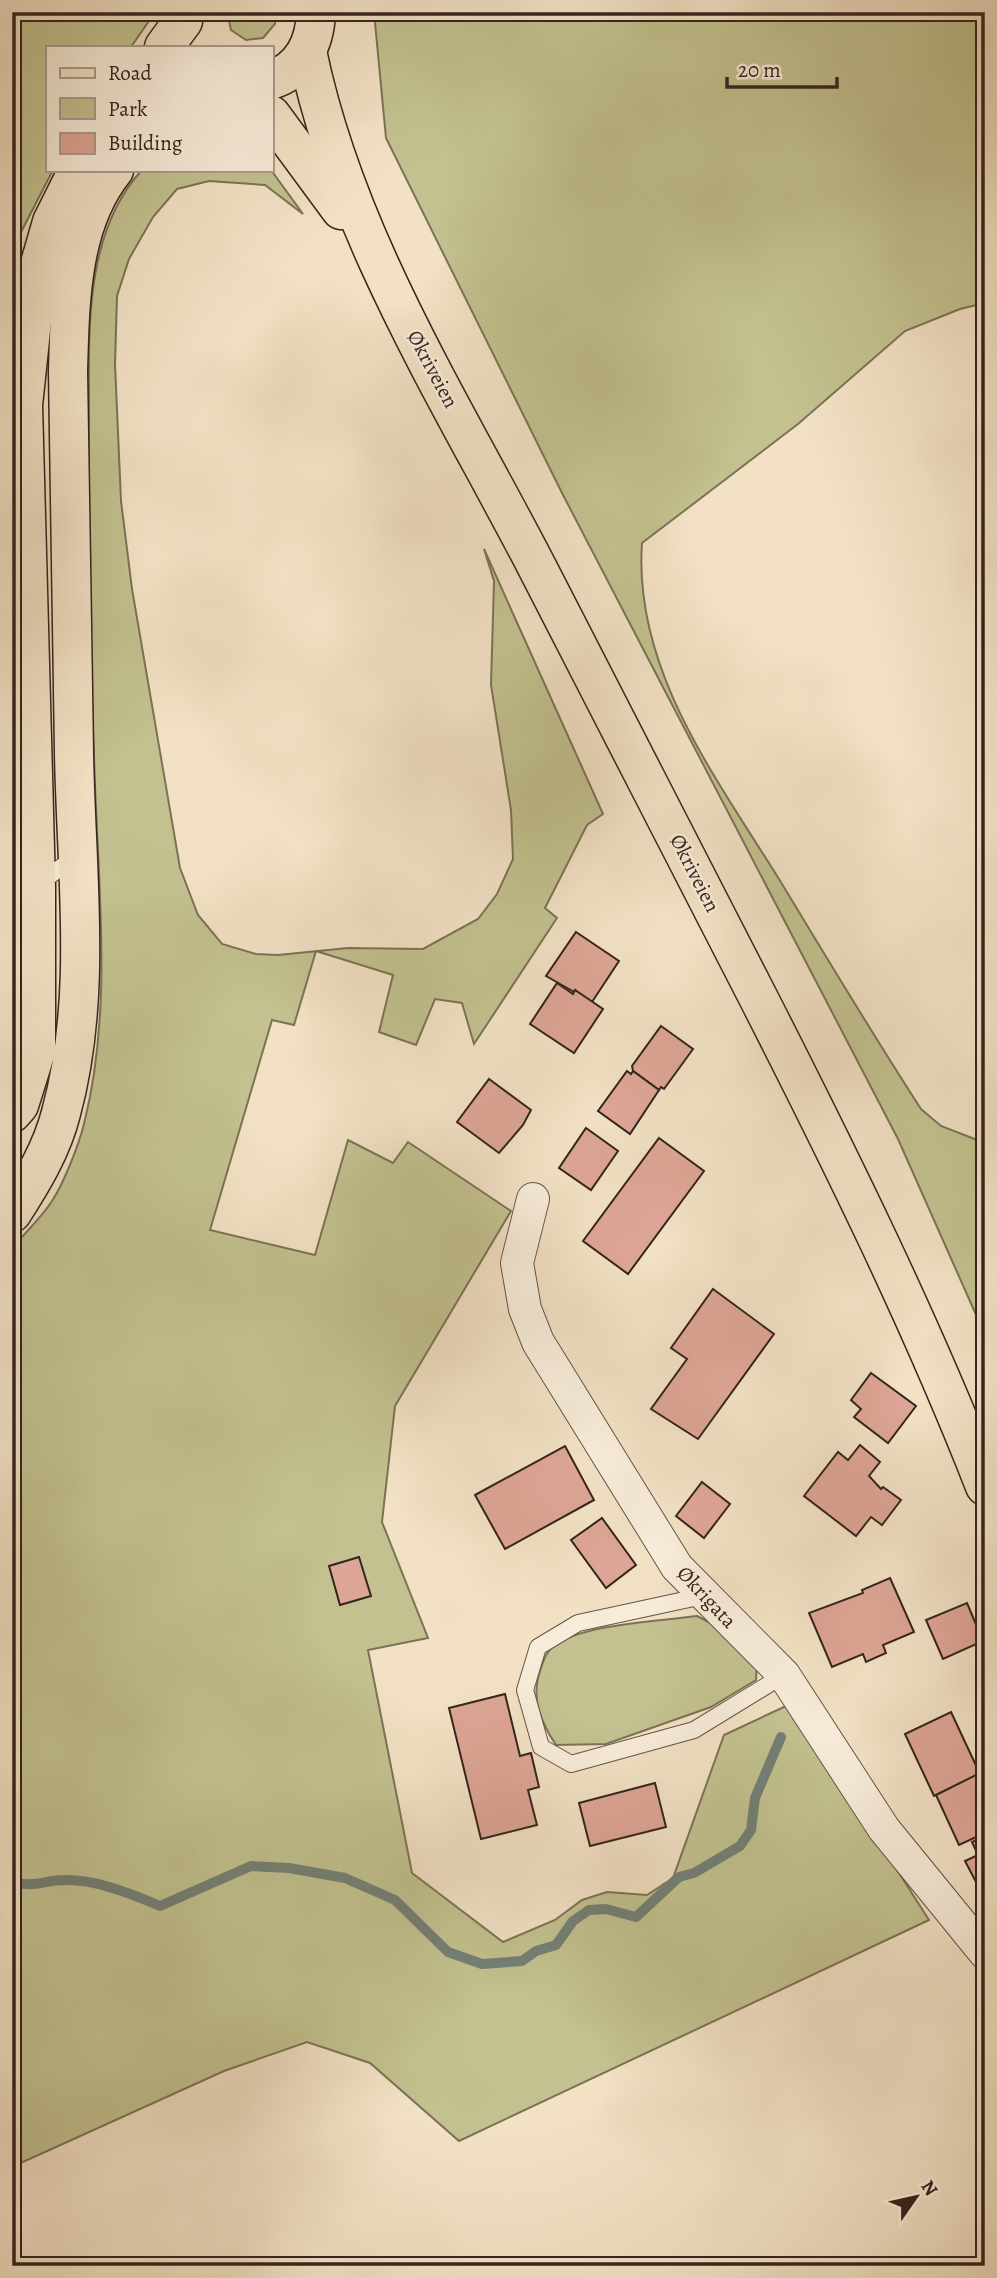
<svg xmlns="http://www.w3.org/2000/svg" width="997" height="2278" font-family="Alegreya,serif">
<style>
.green{fill:#c2c18f;stroke:#7c7256;stroke-width:2}
.lines{fill:none;stroke-linecap:round;stroke-linejoin:round}
.stream{stroke:#728076;stroke-width:10}
.building{fill:#dda596;stroke:#35241e;stroke-width:2}
.lane-casing{stroke:#645348;stroke-width:18}
.street-casing{stroke:#645348;stroke-width:34}
.primary-casing{stroke:#35241e;stroke-width:41}
.highway-casing{stroke:#35241e;stroke-width:41}
.lane{stroke:#f7ecd9;stroke-width:16}
.street{stroke:#f7ecd9;stroke-width:32}
.primary{stroke:#f2e1c5;stroke-width:38}
.highway{stroke:#f2e1c5;stroke-width:38}
.labels{text-anchor:middle;dominant-baseline:central;stroke-width:5;stroke-linejoin:round;paint-order:stroke}
.street-label{font-size:21px;fill:#35241e;stroke:#f7ecd9}
</style>
<rect width="100%" height="100%" fill="#f2e1c5"/>
<filter id="stains"><feTurbulence type="fractalNoise" baseFrequency=".00286" numOctaves="4"/><feColorMatrix values="0 0 0 0 .2 0 0 0 0 .09 0 0 0 0 .02 0 0 0 .5 -.17"/></filter>
<radialGradient id="worn" r=".72"><stop offset=".6" stop-color="#630" stop-opacity="0"/><stop offset="1" stop-color="#630" stop-opacity=".3"/></radialGradient>
<g class="green">
<path d="M12 12H155L131 47H47V170H53L20 234 12 241Z"/>
<path d="M227 12H275V24L263 38 246 40 231 30Z"/>
<path d="M374 12H985V303L960 309 905 331 798 424 642 543C633 671 718 780 782 884 828 960 873 1035 921 1109L941 1126 985 1143V1335L898 1139 562 493 386 138Z"/>
<path d="M142 170H271L303 214 265 185 209 181 177 189 153 217 129 259 117 296 115 364 121 501 132 589 180 868 198 915 222 944 256 954 278 955 348 948 423 949 478 919 497 894 513 859 511 810 491 685 494 581 484 549 603 814 587 825 545 908 557 918 474 1044 462 1003 435 999 416 1045 379 1032 393 975 316 951 294 1025 272 1020 210 1230 315 1255 348 1140 393 1163 408 1142 511 1211 395 1406 382 1522 428 1638 368 1650 412 1873 503 1942 555 1920 582 1900 607 1892 647 1895 673 1878 724 1735 786 1706 873 1832 929 1920 459 2141 370 2063 307 2042 224 2071 12 2167V1248C25 1233 41 1218 52 1201 64 1183 79 1144 84 1124 112 1013 99 896 95 784 90 661 88 538 89 415 89 336 83 233 142 170Z"/>
<path d="M697 1616 726 1631 757 1661 756 1680 711 1707 606 1744 556 1745C542 1724 531 1700 539 1674 543 1661 546 1650 558 1643 588 1624 660 1621 697 1616Z"/>
</g>
<g class="lines">
<path class="stream" d="M12 1882C37 1888 43 1880 66 1880 93 1879 135 1895 160 1906L251 1866 289 1868 345 1878 395 1900 448 1952 482 1964 522 1961 536 1951 556 1945 573 1921 589 1910 606 1909 636 1917 679 1877 694 1873 740 1846 751 1830 755 1798 781 1737"/>
</g>
<g class="building">
<path d="M576 932 619 961 592 1002 546 976Z"/>
<path d="M557 983 573 994 575 990 603 1009 574 1053 530 1024Z"/>
<path d="M661 1026 693 1049 664 1089 661 1087 659 1090 633 1071 632 1066Z"/>
<path d="M627 1071 631 1074 633 1071 659 1090 630 1134 598 1111Z"/>
<path d="M489 1079 531 1110 523 1125 499 1153 457 1122Z"/>
<path d="M586 1128 618 1151 591 1190 559 1168Z"/>
<path d="M659 1138 704 1171 628 1274 583 1241Z"/>
<path d="M713 1289 774 1334 698 1439 651 1409 687 1359 671 1348Z"/>
<path d="M871 1373 916 1406 888 1443 854 1417 861 1409 851 1400Z"/>
<path d="M860 1445 880 1462 869 1476 881 1489 883 1487 901 1500 882 1525 871 1517 856 1536 804 1496 838 1452 848 1460Z"/>
<path d="M565 1446 594 1500 505 1549 475 1495Z"/>
<path d="M702 1482 730 1504 704 1538 676 1516Z"/>
<path d="M602 1518 636 1565 606 1588 571 1540Z"/>
<path d="M359 1557 371 1596 340 1605 329 1566Z"/>
<path d="M890 1578 914 1632 883 1645 886 1653 866 1662 863 1654 832 1667 809 1613 863 1593 862 1590Z"/>
<path d="M967 1603 983 1641 943 1659 926 1620Z"/>
<path d="M505 1694 520 1756 531 1753 539 1787 528 1790 537 1825 481 1839 449 1708Z"/>
<path d="M951 1712 980 1774 934 1796 905 1734Z"/>
<path d="M978 1774 985 1787V1833L959 1845 936 1795Z"/>
<path d="M655 1783 666 1827 590 1846 579 1803Z"/>
<path d="M985 1836V1878L976 1882 965 1861 978 1855 972 1842Z"/>
</g>
<g class="lines">
<defs>
<g id="lane">
<path d="M12 887 36 886 76 856"/>
<path d="M12 993 25 1023"/>
<path d="M703 1596 578 1623 538 1647 525 1690 541 1747 571 1764 694 1730 784 1675"/>
</g>
<path id="street" d="M533 1199 517 1263 525 1309 538 1342 677 1567 784 1675 884 1829 985 1953"/>
<g id="primary">
<path d="M307 51C345 236 451 401 537 567 611 712 686 856 760 1001 841 1160 920 1320 985 1486"/>
<path d="M271 80C302 70 315 43 316 12"/>
<path d="M271 115 341 210"/>
</g>
<g id="highway">
<path d="M164 47 183 21"/>
<path d="M12 1113 19 1105 36 1051V886L23 405 37 274 52 222 78 170"/>
<path d="M12 1213C32 1182 52 1149 61 1113 93 996 76 873 74 753 72 626 70 498 68 371 70 304 70 225 114 170"/>
</g>
</defs>
<use href="#lane" class="lane-casing"/>
<use href="#street" class="street-casing"/>
<use href="#primary" class="primary-casing"/>
<use href="#highway" class="highway-casing"/>
<use href="#lane" class="lane"/>
<use href="#street" class="street"/>
<use href="#primary" class="primary"/>
<use href="#highway" class="highway"/>
</g>
<g class="labels">
<g class="street-label">
<text transform="translate(433 369) rotate(62)">Økriveien</text>
<text transform="translate(695 873) rotate(63)">Økriveien</text>
<text transform="translate(707 1597) rotate(47)">Økrigata</text>
</g>
</g>
<rect width="997" height="2278" fill="none" stroke="#f2e1c5" stroke-width="42"/>
<rect x="14" y="14" width="969" height="2250" fill="none" stroke="#35241e" stroke-width="3.5"/>
<rect x="21" y="21" width="955" height="2236" fill="none" stroke="#35241e" stroke-width="2"/>
<rect x="46" y="46" width="228" height="126" fill="#f7ecd9" stroke="#a99c8e" stroke-width="2"/>
<rect x="60" y="68" width="35" height="10" fill="#f2e1c5" stroke="#a99c8e" stroke-width="2"/>
<text x="108" y="80" font-size="21" fill="#35241e">Road</text>
<rect x="60" y="98" width="35" height="21" fill="#c2c18f" stroke="#a99c8e" stroke-width="2"/>
<text x="108" y="116" font-size="21" fill="#35241e">Park</text>
<rect x="60" y="133" width="35" height="21" fill="#dda596" stroke="#a99c8e" stroke-width="2"/>
<text x="108" y="150" font-size="21" fill="#35241e">Building</text>
<g transform="translate(916 2197) rotate(56)" stroke="#f7ecd9" stroke-width="5" paint-order="stroke">
<path d="M0-5L12 26L0 18L-12 26Z" fill="#35241e"/>
<text y="-10" font-size="19" font-weight="bold" text-anchor="middle" fill="#35241e">N</text>
</g>
<path d="M727 77v10h110v-10" fill="none" stroke="#35241e" stroke-width="3.5"/>
<text x="738" y="77" font-size="21" fill="#35241e" stroke="#f7ecd9" stroke-width="5" paint-order="stroke">20 m</text>
<rect width="100%" height="100%" filter="url(#stains)"/>
<rect width="100%" height="100%" fill="url(#worn)"/>
</svg>
